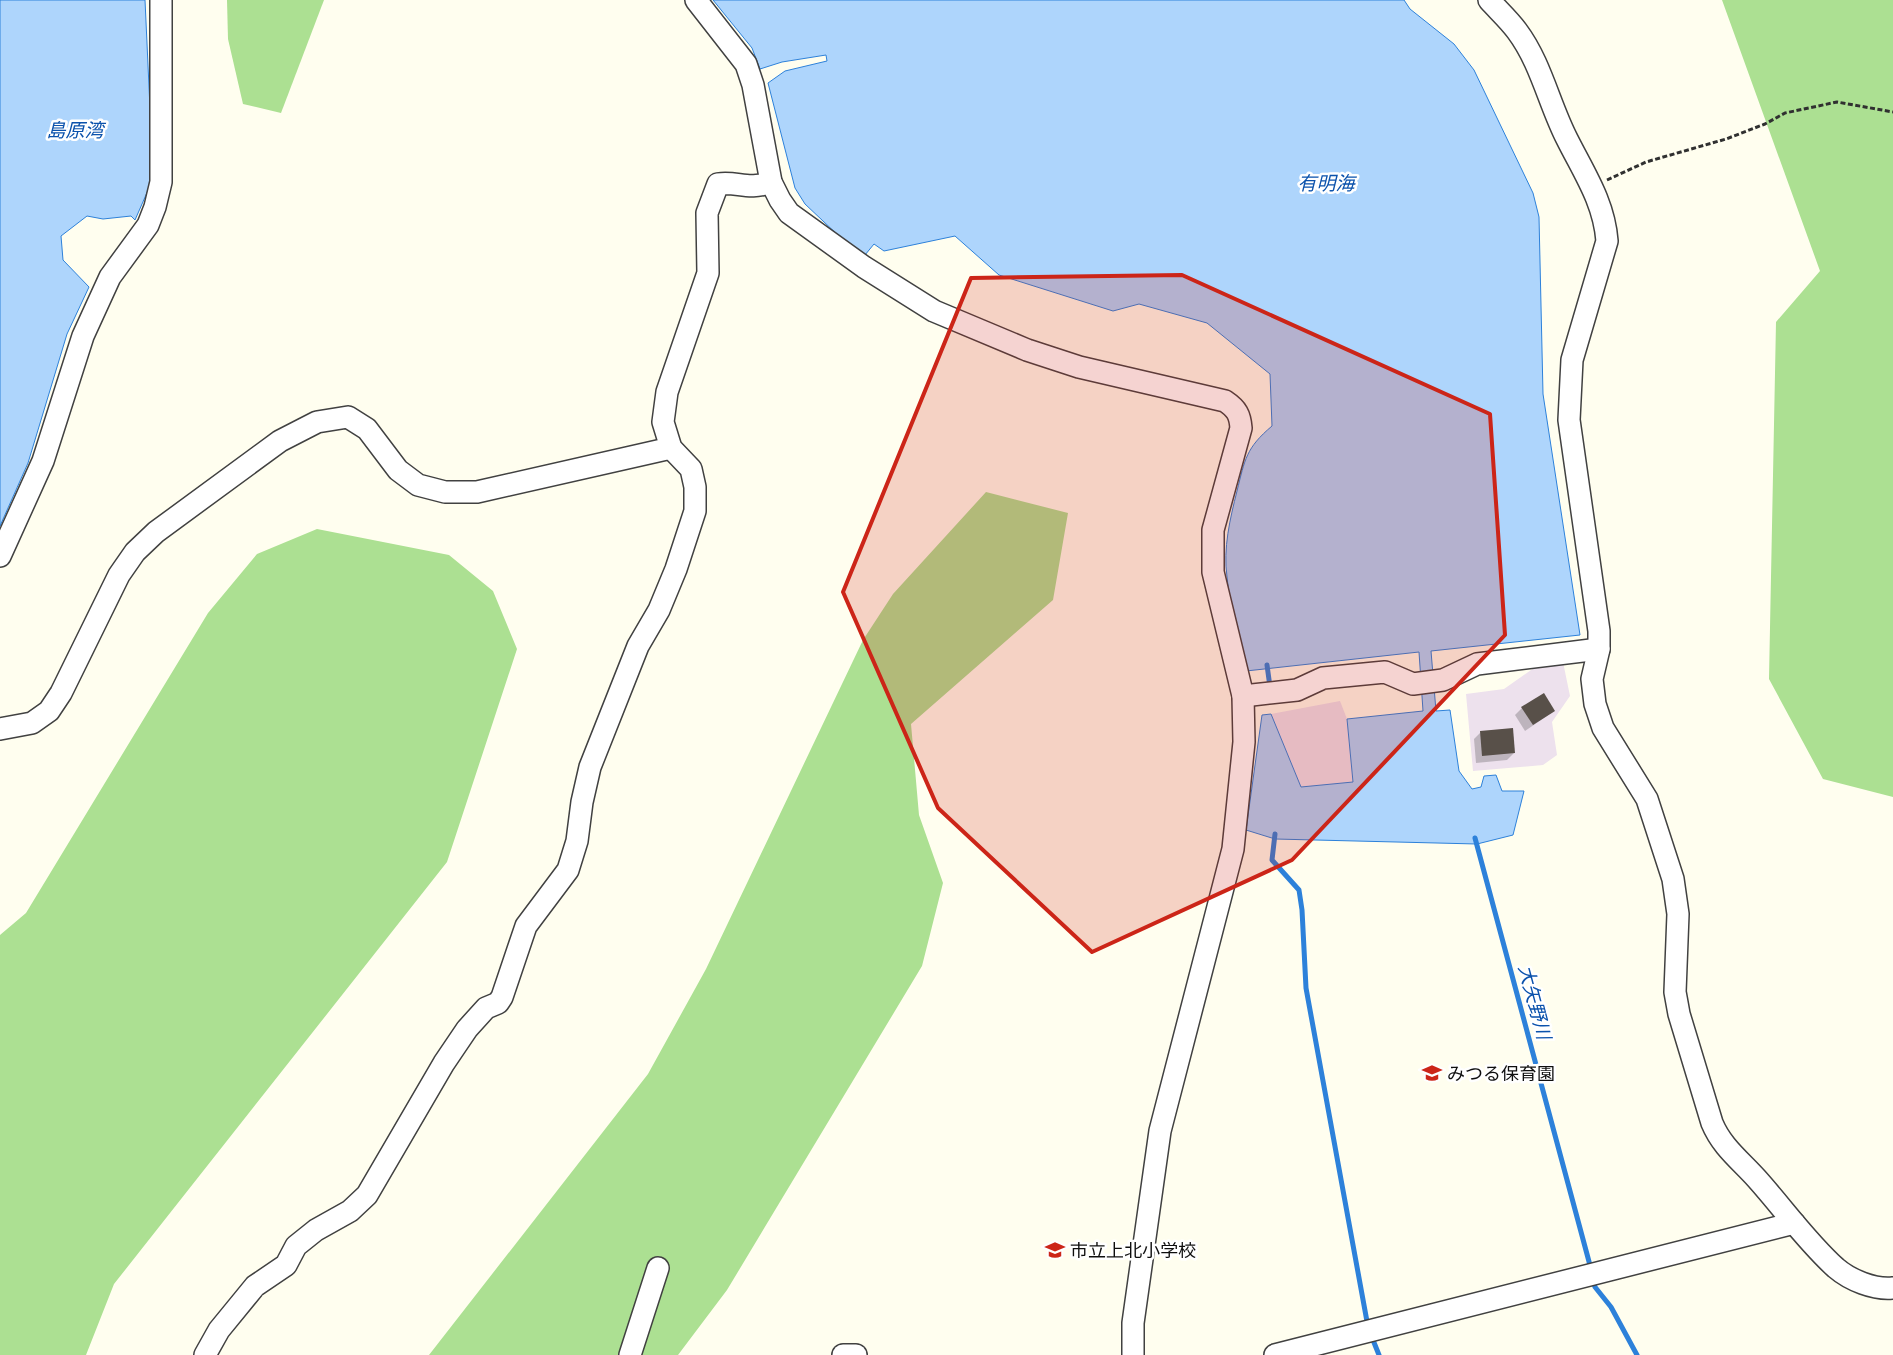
<svg xmlns="http://www.w3.org/2000/svg" width="1893" height="1355" font-family="'Source Serif 4','Noto Sans JP',serif">
<style>
.industrial{fill:#ede1ed}
.forest{fill:#ace092}
.water{fill:#aed5fc;stroke:#2d81da}
.shadow{fill:#0003}
.lines{fill:none;stroke-linecap:round;stroke-linejoin:round}
.stream{stroke:#2d81da;stroke-width:5}
.building{fill:#585049}
.minor-casing{stroke:#414141;stroke-width:24}
.path{stroke:#303030;stroke-width:3;stroke-dasharray:5 2.5;stroke-linecap:butt}
.minor{stroke:#fff;stroke-width:21}
.marked{fill:#cc2518;fill-opacity:0.2;stroke:#cc2518;stroke-width:4;stroke-linejoin:round}
.labels{text-anchor:middle;dominant-baseline:central;stroke-width:5;stroke-linejoin:round;paint-order:stroke}
.poi-label{font-size:18px;fill:#0e0e0e;stroke:#fff;text-anchor:start}
.water-label{font-size:19px;font-style:italic;fill:#0b52ac;stroke:#fff}
</style>
<rect width="100%" height="100%" fill="#fffeef"/>
<g class="industrial">
<path d="M1563 662 1570 696 1552 722 1557 755 1543 765 1473 771 1466 694 1504 689 1541 663Z"/>
<path d="M1340 701 1347 719 1353 782 1301 787 1271 714Z"/>
</g>
<g class="forest">
<path d="M227 0H324L281 113 243 104 228 39Z"/>
<path d="M1722 0H1893V797L1823 779 1769 679 1776 322 1820 271Z"/>
<path d="M986 492 1068 513 1053 600 911 724 919 815 943 883 922 966 727 1290 678 1355H429L648 1074 706 969 863 640 893 594Z"/>
<path d="M317 529 449 555 493 591 517 649 447 862 114 1284 86 1355H0V935L26 913 208 613 257 554Z"/>
</g>
<g class="water">
<path d="M0 0H145L152 152 149 188 135 220 131 216 103 219 87 216 61 236 63 260 89 287 67 334 28 463 0 526Z"/>
<path d="M713 0H1404L1410 9 1454 44 1474 70 1533 193 1539 217 1543 394 1580 635 1431 651 1436 711 1450 710 1459 771 1472 789 1481 787 1484 776 1496 775 1502 791H1524L1513 835 1477 844 1275 839 1246 830 1262 715 1271 714 1301 787 1353 782 1347 719 1423 711 1419 652 1246 671C1239 640 1230 609 1227 577 1223 548 1230 519 1237 491 1245 459 1246 448 1272 426L1270 374 1207 323 1139 304 1113 311 999 275 955 236 884 251 874 244 865 255 841 238 805 204 795 188 768 83 785 71 827 61 826 55 782 62 760 69 752 48Z"/>
</g>
<g class="shadow">
<path d="M1522 708 1554 711 1525 731 1515 715Z"/>
<path d="M1481 732 1514 753 1507 760 1476 763 1474 739Z"/>
</g>
<g class="lines">
<g class="stream">
<path d="M1267 665 1270 687"/>
<path d="M1275 834 1272 860 1299 890 1302 910 1306 988 1368 1327"/>
<path d="M1475 838 1591 1269"/>
<path d="M1593 1280 1595 1287 1611 1307 1637 1355"/>
<path d="M1371 1335 1379 1355"/>
</g>
</g>
<g class="building">
<path d="M1544 693 1555 711 1533 725 1521 707Z"/>
<path d="M1513 728 1515 753 1482 756 1480 731Z"/>
</g>
<g class="lines">
<defs>
<g id="minor">
<path d="M696 0 746 64 753 85 771 182 780 200 789 213 864 267 934 311 1027 350 1079 367 1225 401C1237 409 1240 415 1241 428L1213 530V572L1243 696 1244 742 1233 849 1160 1131 1133 1323V1355"/>
<path d="M1489 0C1498 10 1509 20 1517 31 1541 63 1549 104 1567 139 1584 173 1604 202 1607 241L1572 360 1569 420 1599 631V649L1592 679 1595 704 1603 728 1647 799 1673 879 1678 914 1675 992 1679 1014 1712 1123C1722 1147 1740 1160 1757 1179 1783 1208 1807 1242 1836 1268 1850 1280 1874 1290 1893 1288"/>
<path d="M0 556 43 461 83 336 110 277 148 225 155 207 161 182V0"/>
<path d="M1243 696 1297 690 1323 678 1385 672 1413 684 1443 680 1477 664 1599 649"/>
<path d="M0 729 32 723 49 711 61 693 119 575 135 552 156 532 280 441 317 422 348 417 367 429 398 470 418 485 445 492H477L671 448"/>
<path d="M205 1355 219 1330 255 1286 286 1265 296 1246 316 1230 350 1211 367 1195 444 1063 467 1029 486 1008 498 1003 502 997 526 926 568 870 577 841 582 802 590 767 638 646 659 610 676 569 695 511V487L691 469 671 448 663 422 667 392 708 273 707 213 718 184C738 181 748 191 771 182"/>
<path d="M630 1355 658 1268"/>
<path d="M843 1355H856"/>
<path d="M1275 1355 1794 1223"/>
</g>
</defs>
<use href="#minor" class="minor-casing"/>
<path class="path" d="M1607 180 1646 162 1726 139 1765 124 1785 113 1837 102 1893 112"/>
<use href="#minor" class="minor"/>
</g>
<path class="marked" d="M1182 275 1490 414 1505 635 1292 860 1092 952 938 808 843 592 971 278Z"/>
<defs>
<symbol id="school-bare" viewBox="-9 -9 18 18"><path d="M0-5L7-2L0 1L-7-2ZM-4 1L0 2.5L4 1V4Q0 6-4 4Z" fill="#cc2518" stroke="#fff" stroke-width="2.5" paint-order="stroke"/></symbol>
</defs>
<g fill-rule="evenodd">
<use href="#school-bare" x="1418" y="1059" width="28" height="28"/>
<use href="#school-bare" x="1041" y="1236" width="28" height="28"/>
</g>
<g class="labels">
<g class="poi-label">
<text x="1447" y="1073">みつる保育園</text>
<text x="1070" y="1250">市立上北小学校</text>
</g>
<g class="water-label">
<text x="75" y="130">島原湾</text>
<text x="1326" y="183">有明海</text>
<text transform="translate(1535 1002) rotate(75)">大矢野川</text>
</g>
</g>
</svg>
